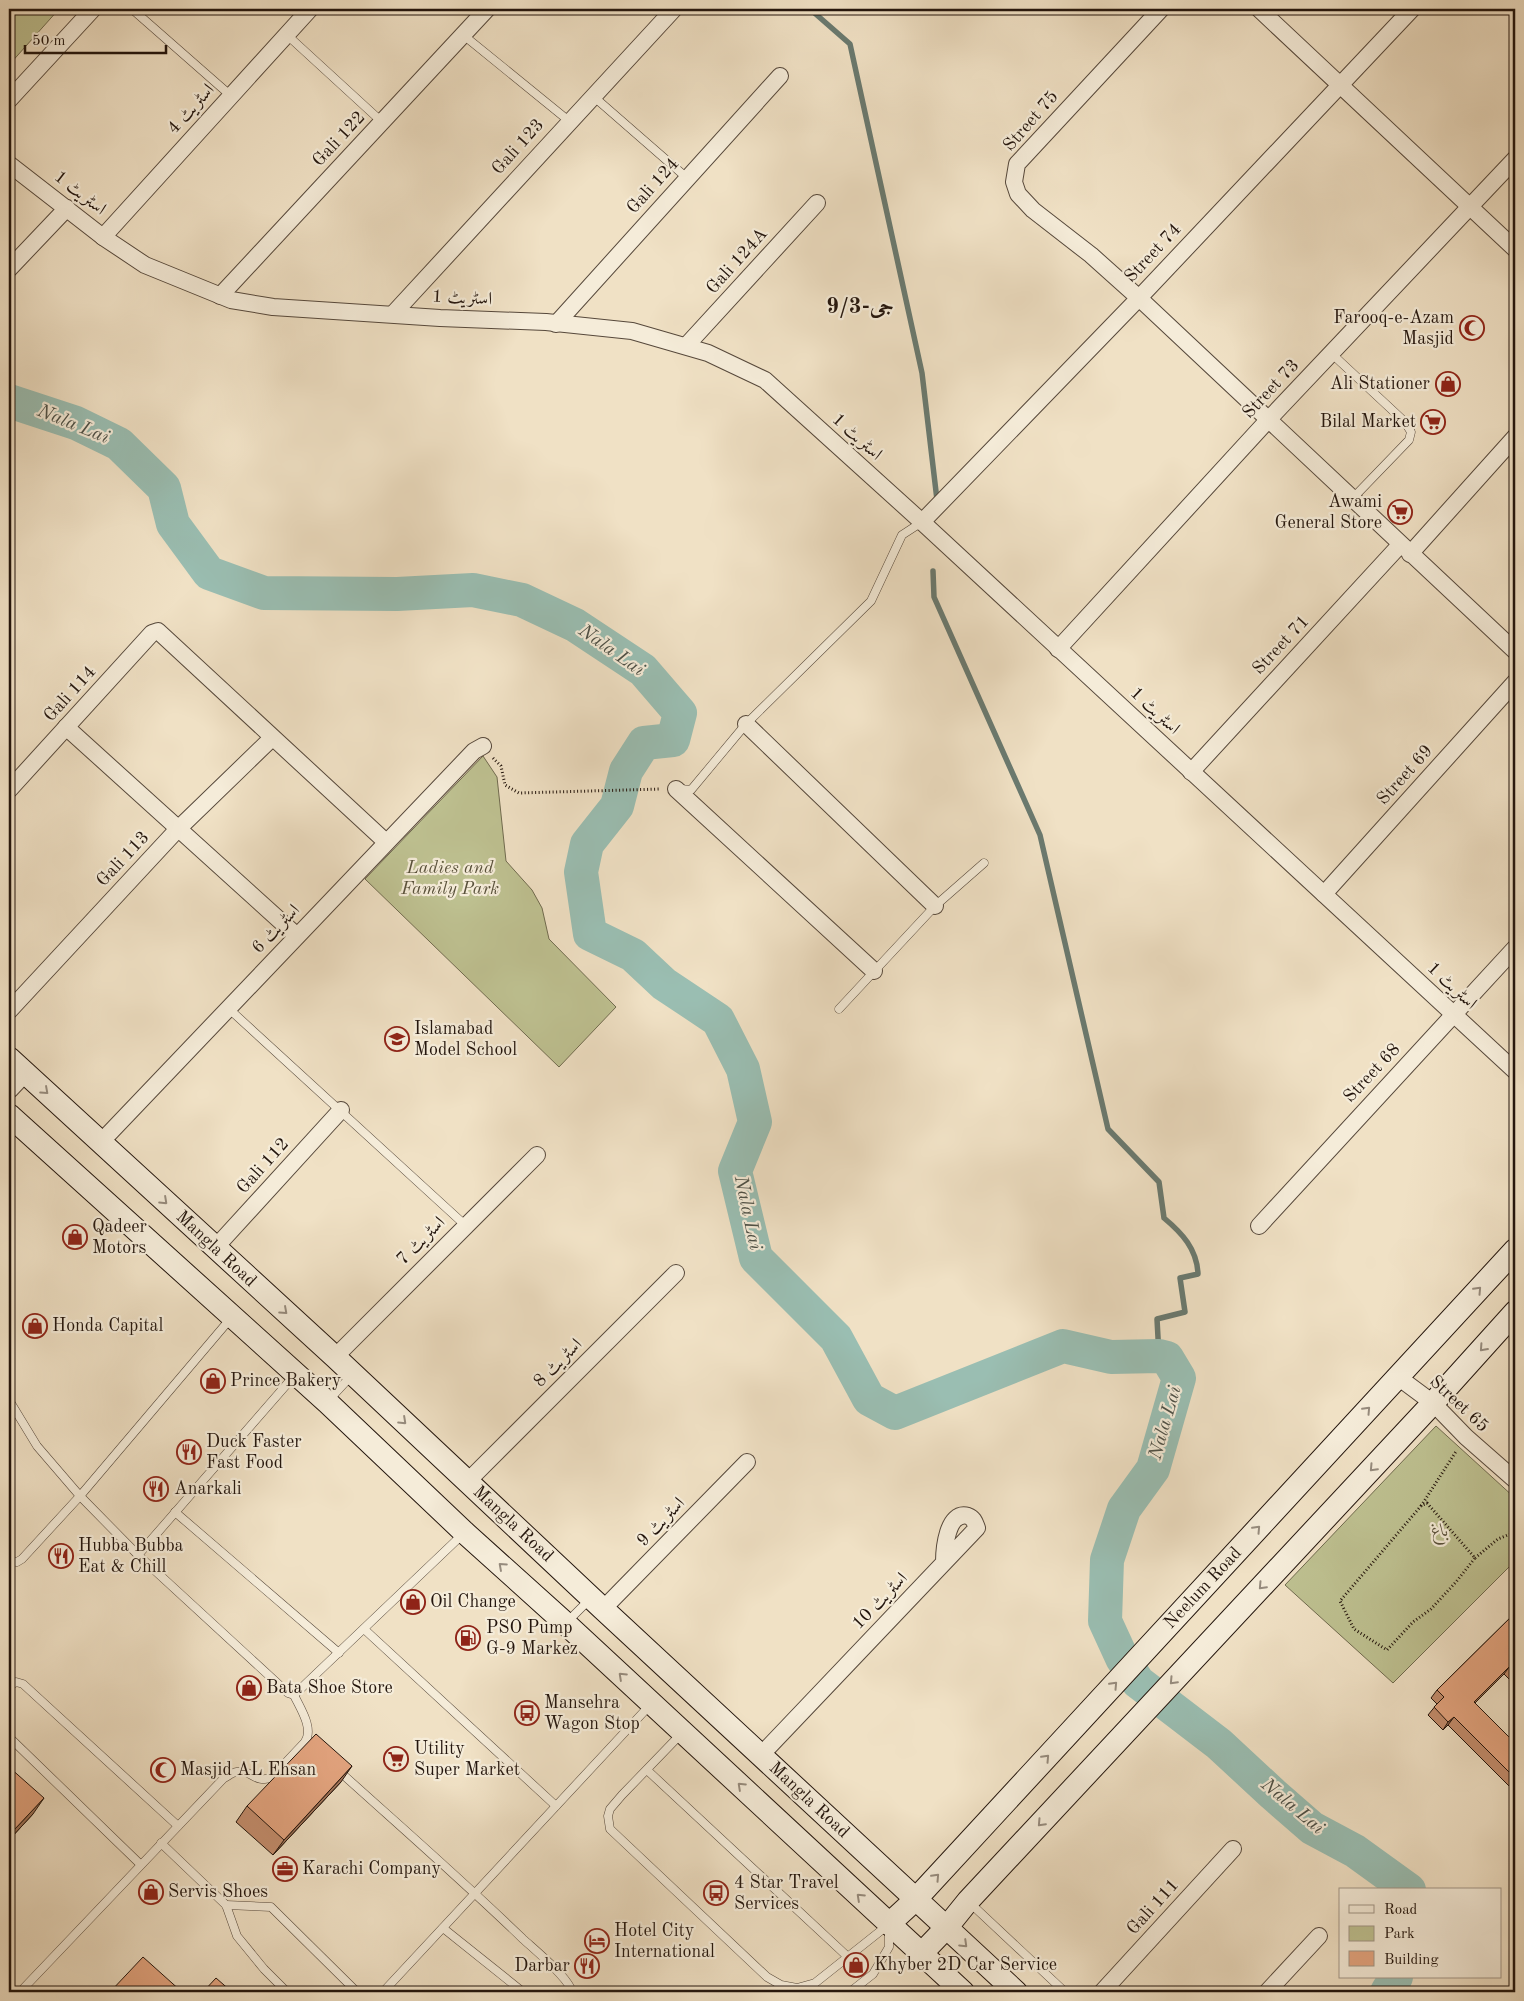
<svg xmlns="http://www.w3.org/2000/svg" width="1524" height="2001" font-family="'Old Standard TT',Amiri,serif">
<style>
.green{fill:#bec191;stroke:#706b4f}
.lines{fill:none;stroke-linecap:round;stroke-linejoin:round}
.stream{stroke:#6a7a70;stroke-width:5.5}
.river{stroke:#9abeb2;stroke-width:34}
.service-casing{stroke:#56483b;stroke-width:9}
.minor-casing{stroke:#56483b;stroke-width:18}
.tertiary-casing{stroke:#56483b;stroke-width:22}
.secondary-casing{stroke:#23150d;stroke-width:24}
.path{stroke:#23150d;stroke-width:3;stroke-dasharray:1 2.5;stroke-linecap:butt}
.service{stroke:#f5ecd9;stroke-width:8}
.minor{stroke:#f5ecd9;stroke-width:16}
.tertiary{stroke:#f5ecd9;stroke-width:20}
.secondary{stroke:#f5ecd9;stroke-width:22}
.wall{fill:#c48e6e;stroke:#23150d}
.shaded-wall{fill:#a0745a;stroke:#23150d}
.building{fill:#e4a580;stroke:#23150d}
.oneway{stroke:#968b7d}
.labels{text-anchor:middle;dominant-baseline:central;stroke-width:4.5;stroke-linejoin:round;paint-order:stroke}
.street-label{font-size:18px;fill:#23150d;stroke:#f5ecd9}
.poi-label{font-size:18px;fill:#23150d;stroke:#f5ecd9;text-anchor:start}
.park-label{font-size:18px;font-style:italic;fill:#59513b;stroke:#f5ecd9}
.water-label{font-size:19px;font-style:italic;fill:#4d5047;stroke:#f5ecd9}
.district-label{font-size:22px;font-weight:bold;fill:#23150d;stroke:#f5ecd9}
</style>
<rect width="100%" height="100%" fill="#f0e1c5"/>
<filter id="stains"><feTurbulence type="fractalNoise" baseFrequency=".004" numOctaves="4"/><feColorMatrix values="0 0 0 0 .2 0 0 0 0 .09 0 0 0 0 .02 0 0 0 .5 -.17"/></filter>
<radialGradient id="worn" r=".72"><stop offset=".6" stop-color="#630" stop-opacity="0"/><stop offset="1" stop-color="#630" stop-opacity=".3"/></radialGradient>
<g class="green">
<path d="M9 9H59L9 65Z"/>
<path d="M483 756 497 777 506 861 532 890 542 908 549 939 616 1007 559 1067 365 879Z"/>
<path d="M1436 1426 1515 1498V1561L1393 1683 1285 1585Z"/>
</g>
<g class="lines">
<g class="stream">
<path d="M810 9 850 44 922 373 937 500"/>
<path d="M933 571 934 597 1040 835 1108 1129 1159 1182 1164 1218C1182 1233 1197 1249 1198 1274L1180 1278 1185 1312 1157 1319 1159 1356"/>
</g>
<g class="river">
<path d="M9 401 76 423 119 444 164 488 173 524 209 573 264 593 397 594 473 590 522 600 575 625 643 670 680 713 673 740 644 743 626 771 617 806 587 844 581 872 590 934 633 955 664 984 718 1020 743 1069 755 1122 735 1171 756 1258 836 1338 869 1399 895 1413 1063 1346 1111 1357 1159 1356 1167 1358 1179 1378 1153 1469 1124 1509 1107 1560 1105 1621 1122 1658 1138 1682 1219 1744 1273 1794 1312 1828 1355 1851 1409 1890"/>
<path d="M1387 1992 1396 1977"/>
</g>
<defs>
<g id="service">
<path d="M132 9 230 95"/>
<path d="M286 34 382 122"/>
<path d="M462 34 569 121"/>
<path d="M593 96 687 178"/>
<path d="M1332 354 1405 422 1411 432 1409 440 1352 499"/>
<path d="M680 789 691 790 746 724 871 601 902 535 922 522"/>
<path d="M228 1008 465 1225"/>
<path d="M839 1009 935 906 984 863"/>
<path d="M9 1400 37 1446 80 1496 138 1555 288 1693 294 1695C300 1708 314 1728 305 1742L272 1777C255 1785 251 1768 236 1772 232 1773 228 1776 224 1778L20 1992"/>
<path d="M328 1401 351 1376"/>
<path d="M175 1512 339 1653"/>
<path d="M138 1555 294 1376"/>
<path d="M9 1561 17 1562 22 1559 80 1496 231 1318"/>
<path d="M567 1622 589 1600"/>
<path d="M364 1629 556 1806"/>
<path d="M9 1686 16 1682 23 1684 178 1826"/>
<path d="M294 1695 463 1534"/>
<path d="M681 1734 622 1795 610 1809 608 1816 610 1829 767 1977 781 1985 797 1988 815 1983 888 1925"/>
<path d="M9 1737 140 1864"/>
<path d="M647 1770 848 1957"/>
<path d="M339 1771C401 1827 463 1881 523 1939 535 1950 569 1978 572 1992"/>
<path d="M161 1843 226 1905 237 1936 264 1969 287 1992"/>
<path d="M970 1903 1065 1992"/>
<path d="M226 1905 271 1907 357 1992"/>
<path d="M443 1928 523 1992"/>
<path d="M383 1992 651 1704"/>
<path d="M850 1992 873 1974 889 1947V1930"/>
</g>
<g id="minor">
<path d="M1161 9 1017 164 1014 182 1018 194 1033 210 1091 255 1139 298 1515 651"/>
<path d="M1259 9 1515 249"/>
<path d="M9 100 93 9"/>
<path d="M9 164 103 237 145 265 231 300 273 307 440 318 546 322 632 331 708 353 765 380 922 522 1515 1071"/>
<path d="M103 237 310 9"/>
<path d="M9 269 67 208"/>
<path d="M220 296 487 9"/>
<path d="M393 314 674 9"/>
<path d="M556 324 780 76"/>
<path d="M686 346 817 203"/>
<path d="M922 522 1139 298 1412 9"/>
<path d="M1410 554 1515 437"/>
<path d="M1058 649 1269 419 1515 159"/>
<path d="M746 724 935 906"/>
<path d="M66 727 297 936"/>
<path d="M1191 772 1400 545"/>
<path d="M676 789 874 971"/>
<path d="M9 790 152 633 158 631 386 842"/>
<path d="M1324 894 1515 682"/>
<path d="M9 1011 177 830 272 738"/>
<path d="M101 1142 474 751 483 746"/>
<path d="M1259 1226 1515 948"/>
<path d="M215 1248 341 1110"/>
<path d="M335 1357 537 1155"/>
<path d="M1398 1377 1433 1403 1466 1437 1515 1480"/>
<path d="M468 1481 676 1273"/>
<path d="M603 1609 747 1462"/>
<path d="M761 1755 977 1528C975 1523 974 1518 968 1516 947 1510 944 1550 944 1562"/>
<path d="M1102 1992 1233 1849"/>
<path d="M1267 1992 1319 1936"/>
</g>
<path id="tertiary" d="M9 1088 24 1072"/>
<g id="secondary">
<path d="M9 1058 335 1357 603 1609 1016 1992"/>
<path d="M9 1115 327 1402 464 1532 565 1623 963 1992"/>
<path d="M889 1924 915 1900 1515 1250"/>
<path d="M922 1953 947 1927 968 1901 1433 1403 1515 1312"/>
</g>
</defs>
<use href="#service" class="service-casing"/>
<use href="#minor" class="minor-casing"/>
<use href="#tertiary" class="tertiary-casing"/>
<use href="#secondary" class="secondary-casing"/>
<g class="path">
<path d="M493 758 501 766 505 785 519 793 661 789"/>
<path d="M1427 1503 1475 1558 1456 1582 1431 1609 1413 1622 1387 1650 1354 1629 1340 1601 1421 1506Z"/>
<path d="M1421 1506 1457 1450"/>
<path d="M1475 1558 1498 1539 1515 1532"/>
</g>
<use href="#service" class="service"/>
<use href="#minor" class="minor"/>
<use href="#tertiary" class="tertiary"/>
<use href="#secondary" class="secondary"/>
</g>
<g class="wall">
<path d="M1515 1613V1685L1504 1674 1475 1703 1515 1743V1792L1448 1725 1443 1730 1428 1715 1437 1704 1431 1698 1437 1690Z"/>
<path d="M9 1767 33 1814 9 1840Z"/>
<path d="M341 1782 273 1855 236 1822 247 1806Z"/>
</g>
<g class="shaded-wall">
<path d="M1510 1666 1504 1674 1468 1710 1474 1702Z"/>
<path d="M1454 1717 1448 1725 1443 1730 1448 1722Z"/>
<path d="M352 1766 341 1782 273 1855 284 1840Z"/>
<path d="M44 1798 33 1814 9 1840V1838L14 1830Z"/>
</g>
<g class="building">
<path d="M1515 1613V1671L1510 1666 1474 1702 1515 1743V1778L1454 1717 1448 1722 1434 1707 1444 1697 1437 1690Z"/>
<path d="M316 1734 352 1766 284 1840 247 1806Z"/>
<path d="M9 1767 44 1798 14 1830 9 1826Z"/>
<path d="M143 1957 182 1992H110Z"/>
<path d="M216 1978 232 1992H203Z"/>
</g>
<defs><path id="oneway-chevron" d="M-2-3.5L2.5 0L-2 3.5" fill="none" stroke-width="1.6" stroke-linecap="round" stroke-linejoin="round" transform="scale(1.25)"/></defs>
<g class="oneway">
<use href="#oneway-chevron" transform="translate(45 1091) rotate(42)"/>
<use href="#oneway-chevron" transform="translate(164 1201) rotate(43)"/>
<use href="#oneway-chevron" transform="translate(1478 1290) rotate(-47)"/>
<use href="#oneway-chevron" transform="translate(284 1311) rotate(42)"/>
<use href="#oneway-chevron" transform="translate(1483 1348) rotate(132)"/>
<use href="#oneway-chevron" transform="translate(1367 1410) rotate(-47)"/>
<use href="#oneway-chevron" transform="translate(403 1421) rotate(43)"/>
<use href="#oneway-chevron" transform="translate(1373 1468) rotate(133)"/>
<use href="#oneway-chevron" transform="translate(1257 1529) rotate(-47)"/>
<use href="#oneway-chevron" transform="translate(502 1566) rotate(-138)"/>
<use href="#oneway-chevron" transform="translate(1262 1586) rotate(133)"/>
<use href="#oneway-chevron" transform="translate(622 1676) rotate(-137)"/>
<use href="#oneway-chevron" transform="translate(1173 1681) rotate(133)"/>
<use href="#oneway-chevron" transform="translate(1114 1685) rotate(-47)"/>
<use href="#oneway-chevron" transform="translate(1046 1758) rotate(-47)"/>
<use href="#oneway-chevron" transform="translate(741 1786) rotate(-137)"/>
<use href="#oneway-chevron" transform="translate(1041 1823) rotate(133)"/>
<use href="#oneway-chevron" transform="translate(936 1877) rotate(-47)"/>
<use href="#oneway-chevron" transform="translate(860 1897) rotate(-137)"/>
<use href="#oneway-chevron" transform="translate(964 1944) rotate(44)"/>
</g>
<defs>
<symbol id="mosque-ring" viewBox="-11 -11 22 22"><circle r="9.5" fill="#f5ecd9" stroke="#8f2418" stroke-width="1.5"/><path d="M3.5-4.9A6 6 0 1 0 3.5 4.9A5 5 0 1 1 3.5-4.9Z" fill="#8f2418"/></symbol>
<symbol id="shop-ring" viewBox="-11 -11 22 22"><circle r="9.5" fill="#f5ecd9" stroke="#8f2418" stroke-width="1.5"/><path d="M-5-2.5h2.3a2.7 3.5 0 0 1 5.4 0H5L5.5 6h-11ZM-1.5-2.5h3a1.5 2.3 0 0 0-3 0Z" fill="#8f2418"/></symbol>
<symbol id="supermarket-ring" viewBox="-11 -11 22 22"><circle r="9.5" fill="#f5ecd9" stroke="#8f2418" stroke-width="1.5"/><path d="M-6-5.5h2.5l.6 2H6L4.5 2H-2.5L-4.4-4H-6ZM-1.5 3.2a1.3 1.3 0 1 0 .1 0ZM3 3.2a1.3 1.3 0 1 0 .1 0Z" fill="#8f2418"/></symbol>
<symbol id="school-ring" viewBox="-11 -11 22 22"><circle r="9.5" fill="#f5ecd9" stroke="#8f2418" stroke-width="1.5"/><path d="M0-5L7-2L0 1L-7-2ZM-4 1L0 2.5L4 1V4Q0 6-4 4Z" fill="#8f2418"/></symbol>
<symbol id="restaurant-ring" viewBox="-11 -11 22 22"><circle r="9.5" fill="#f5ecd9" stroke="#8f2418" stroke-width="1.5"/><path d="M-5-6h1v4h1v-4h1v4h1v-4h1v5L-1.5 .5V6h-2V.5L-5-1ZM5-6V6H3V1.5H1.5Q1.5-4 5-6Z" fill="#8f2418"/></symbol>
<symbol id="fuel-ring" viewBox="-11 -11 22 22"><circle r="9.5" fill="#f5ecd9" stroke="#8f2418" stroke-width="1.5"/><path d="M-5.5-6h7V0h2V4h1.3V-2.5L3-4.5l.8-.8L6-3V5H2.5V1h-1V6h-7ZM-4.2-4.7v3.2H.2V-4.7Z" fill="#8f2418"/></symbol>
<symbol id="bus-ring" viewBox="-11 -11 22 22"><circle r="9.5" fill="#f5ecd9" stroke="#8f2418" stroke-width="1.5"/><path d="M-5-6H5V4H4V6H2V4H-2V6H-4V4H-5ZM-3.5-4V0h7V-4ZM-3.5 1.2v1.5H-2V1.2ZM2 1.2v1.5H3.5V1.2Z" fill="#8f2418"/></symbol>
<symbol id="office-ring" viewBox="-11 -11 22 22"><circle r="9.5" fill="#f5ecd9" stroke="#8f2418" stroke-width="1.5"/><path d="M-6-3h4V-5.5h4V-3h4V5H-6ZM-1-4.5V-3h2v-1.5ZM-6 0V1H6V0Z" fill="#8f2418"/></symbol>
<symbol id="hotel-ring" viewBox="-11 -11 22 22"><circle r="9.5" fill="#f5ecd9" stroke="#8f2418" stroke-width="1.5"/><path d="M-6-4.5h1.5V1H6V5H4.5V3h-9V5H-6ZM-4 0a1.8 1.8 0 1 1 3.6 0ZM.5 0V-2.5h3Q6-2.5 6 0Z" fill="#8f2418"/></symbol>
</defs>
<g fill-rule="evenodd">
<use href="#mosque-ring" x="1458" y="314" width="28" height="28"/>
<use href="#shop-ring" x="1434" y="370" width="28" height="28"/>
<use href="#supermarket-ring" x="1419" y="408" width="28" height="28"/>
<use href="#supermarket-ring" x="1386" y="498" width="28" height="28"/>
<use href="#school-ring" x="383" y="1025" width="28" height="28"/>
<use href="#shop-ring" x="61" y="1223" width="28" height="28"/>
<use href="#shop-ring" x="21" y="1312" width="28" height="28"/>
<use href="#shop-ring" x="199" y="1367" width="28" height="28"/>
<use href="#restaurant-ring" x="175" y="1438" width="28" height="28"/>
<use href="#restaurant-ring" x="142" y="1475" width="28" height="28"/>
<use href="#restaurant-ring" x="47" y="1542" width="28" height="28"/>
<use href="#shop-ring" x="399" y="1588" width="28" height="28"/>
<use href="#fuel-ring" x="454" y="1624" width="28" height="28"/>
<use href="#shop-ring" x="235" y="1674" width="28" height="28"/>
<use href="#bus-ring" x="513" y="1699" width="28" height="28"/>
<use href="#supermarket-ring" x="382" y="1745" width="28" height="28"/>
<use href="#mosque-ring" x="149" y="1756" width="28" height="28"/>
<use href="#office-ring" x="271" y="1855" width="28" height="28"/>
<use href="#shop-ring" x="137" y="1878" width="28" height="28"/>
<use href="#bus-ring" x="702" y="1879" width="28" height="28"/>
<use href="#hotel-ring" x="583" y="1927" width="28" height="28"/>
<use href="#shop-ring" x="842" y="1951" width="28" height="28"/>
<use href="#restaurant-ring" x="573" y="1952" width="28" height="28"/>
</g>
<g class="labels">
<g class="street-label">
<text transform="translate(191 109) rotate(-48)">اسٹریٹ 4</text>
<text transform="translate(1031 121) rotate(-49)">Street 75</text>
<text transform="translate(339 139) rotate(-47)">Gali 122</text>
<text transform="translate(518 147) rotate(-48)">Gali 123</text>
<text transform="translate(653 186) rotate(-48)">Gali 124</text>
<text transform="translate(80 193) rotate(38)">اسٹریٹ 1</text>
<text transform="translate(1153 253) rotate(-47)">Street 74</text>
<text transform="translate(737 261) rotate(-48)">Gali 124A</text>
<text transform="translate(462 298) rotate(3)">اسٹریٹ 1</text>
<text transform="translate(1271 389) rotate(-47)">Street 73</text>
<text transform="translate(857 437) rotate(42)">اسٹریٹ 1</text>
<text transform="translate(1281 645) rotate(-47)">Street 71</text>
<text transform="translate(70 694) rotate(-48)">Gali 114</text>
<text transform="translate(1155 711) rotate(43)">اسٹریٹ 1</text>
<text transform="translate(1405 775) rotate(-48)">Street 69</text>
<text transform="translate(123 859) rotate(-47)">Gali 113</text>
<text transform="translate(276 929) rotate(-46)">اسٹریٹ 6</text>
<text transform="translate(1452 986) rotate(43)">اسٹریٹ 1</text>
<text transform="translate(1372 1073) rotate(-47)">Street 68</text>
<text transform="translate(263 1166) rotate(-48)">Gali 112</text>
<text transform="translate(421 1241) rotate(-45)">اسٹریٹ 7</text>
<text transform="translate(216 1249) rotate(43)">Mangla Road</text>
<text transform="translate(558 1363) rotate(-45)">اسٹریٹ 8</text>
<text transform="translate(1459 1404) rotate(43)">Street 65</text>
<text transform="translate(661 1522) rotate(-46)">اسٹریٹ 9</text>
<text transform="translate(513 1524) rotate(43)">Mangla Road</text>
<text transform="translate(1203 1588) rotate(-47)">Neelum Road</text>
<text transform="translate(880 1601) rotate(-46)">اسٹریٹ 10</text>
<text transform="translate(809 1800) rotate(43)">Mangla Road</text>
<text transform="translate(1153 1907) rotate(-48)">Gali 111</text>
</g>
<g class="poi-label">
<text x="1454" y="318" text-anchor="end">Farooq-e-Azam<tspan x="1454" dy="21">Masjid</tspan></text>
<text x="1430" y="384" text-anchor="end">Ali Stationer</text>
<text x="1416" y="422" text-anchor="end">Bilal Market</text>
<text x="1382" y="502" text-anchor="end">Awami<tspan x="1382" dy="21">General Store</tspan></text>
<text x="414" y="1029">Islamabad<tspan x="414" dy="21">Model School</tspan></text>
<text x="92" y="1227">Qadeer<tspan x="92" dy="21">Motors</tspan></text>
<text x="52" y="1326">Honda Capital</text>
<text x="230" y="1381">Prince Bakery</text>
<text x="206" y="1442">Duck Faster<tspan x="206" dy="21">Fast Food</tspan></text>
<text x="174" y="1489">Anarkali</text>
<text x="78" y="1546">Hubba Bubba<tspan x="78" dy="21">Eat &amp; Chill</tspan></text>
<text x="430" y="1602">Oil Change</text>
<text x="486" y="1628">PSO Pump<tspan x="486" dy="21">G-9 Markez</tspan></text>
<text x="266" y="1688">Bata Shoe Store</text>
<text x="544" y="1703">Mansehra<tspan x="544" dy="21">Wagon Stop</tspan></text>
<text x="414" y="1749">Utility<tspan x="414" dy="21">Super Market</tspan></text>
<text x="180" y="1770">Masjid AL Ehsan</text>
<text x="302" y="1869">Karachi Company</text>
<text x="734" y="1883">4 Star Travel<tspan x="734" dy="21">Services</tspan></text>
<text x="168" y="1892">Servis Shoes</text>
<text x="614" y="1931">Hotel City<tspan x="614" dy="21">International</tspan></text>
<text x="874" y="1965">Khyber 2D Car Service</text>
<text x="570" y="1966" text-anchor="end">Darbar</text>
</g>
<g class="park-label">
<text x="450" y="868">Ladies and<tspan x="450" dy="21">Family Park</tspan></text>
<text x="1440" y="1531">باغ</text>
</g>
<g class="water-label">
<text transform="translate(73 425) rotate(22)">Nala Lai</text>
<text transform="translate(611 651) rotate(35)">Nala Lai</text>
<text transform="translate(747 1213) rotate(78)">Nala Lai</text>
<text transform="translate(1166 1423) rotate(-74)">Nala Lai</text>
<text transform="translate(1292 1807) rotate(40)">Nala Lai</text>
</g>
<g class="district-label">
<text x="860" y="307">جی-9/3</text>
</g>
</g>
<rect width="1524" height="2001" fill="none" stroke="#f0e1c5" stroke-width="30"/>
<rect x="10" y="10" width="1504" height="1981" fill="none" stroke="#23150d" stroke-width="2.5"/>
<rect x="15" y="15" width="1494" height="1971" fill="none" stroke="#23150d"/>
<rect x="1339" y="1888" width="162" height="90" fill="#f5ecd9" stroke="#a19687"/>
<rect x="1349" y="1905" width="25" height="8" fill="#f5ecd9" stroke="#a19687"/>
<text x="1384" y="1914" font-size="15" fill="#23150d">Road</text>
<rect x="1349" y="1926" width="25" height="15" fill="#bec191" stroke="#a19687"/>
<text x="1384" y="1938" font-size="15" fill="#23150d">Park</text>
<rect x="1349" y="1951" width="25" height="15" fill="#e4a580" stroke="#a19687"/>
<text x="1384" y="1964" font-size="15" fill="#23150d">Building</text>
<path d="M25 45v8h141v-8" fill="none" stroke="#23150d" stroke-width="2.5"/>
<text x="32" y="45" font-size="15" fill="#23150d" stroke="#f5ecd9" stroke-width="4" paint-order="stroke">50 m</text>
<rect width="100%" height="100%" filter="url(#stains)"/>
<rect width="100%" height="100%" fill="url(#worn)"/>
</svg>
